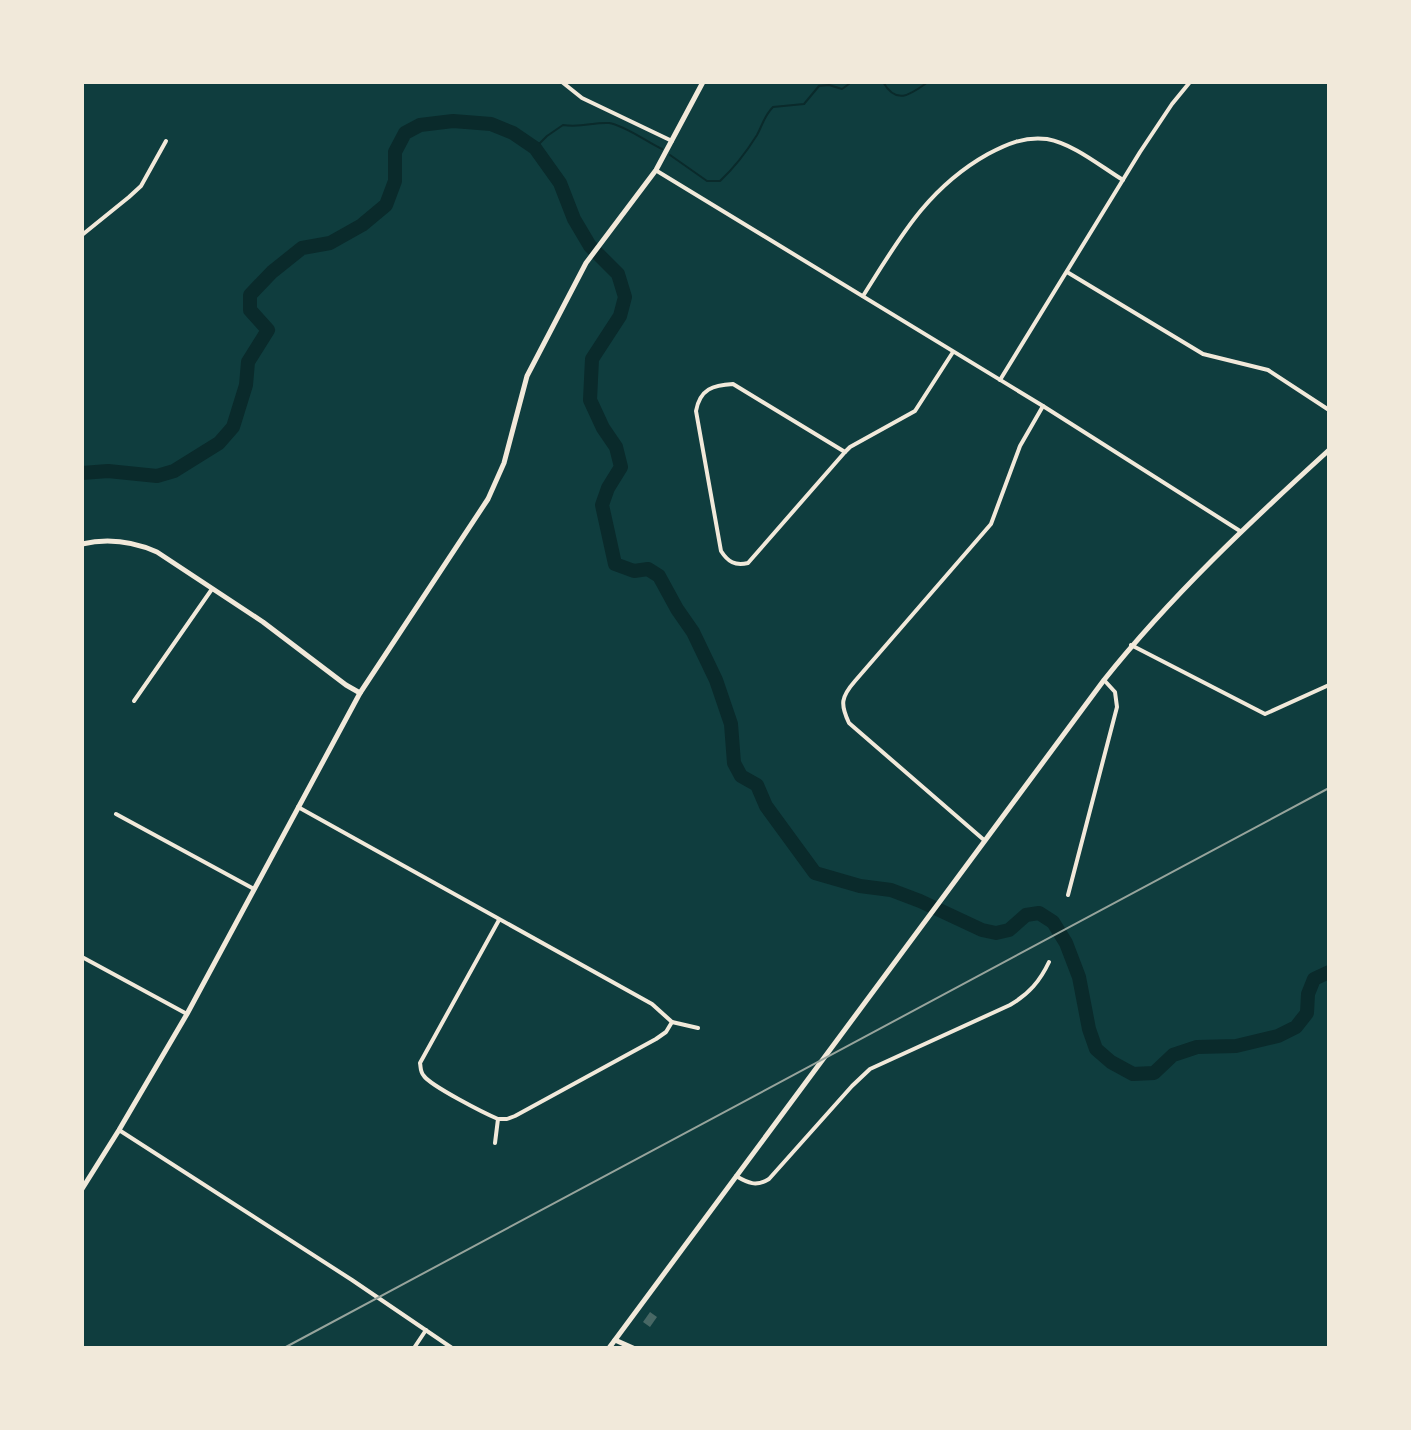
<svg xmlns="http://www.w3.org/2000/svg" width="1411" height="1430" font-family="'Alegreya Sans',sans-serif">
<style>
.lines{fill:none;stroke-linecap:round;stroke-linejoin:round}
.stream{stroke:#0a2a2b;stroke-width:2}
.river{stroke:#0a2a2b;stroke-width:14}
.building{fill:#486865}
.minor{stroke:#f1e9da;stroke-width:4}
.tertiary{stroke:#f1e9da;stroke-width:5}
.secondary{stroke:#f1e9da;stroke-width:5}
.rail{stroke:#97a49c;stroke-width:2}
</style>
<rect width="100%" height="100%" fill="#0f3d3e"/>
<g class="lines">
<g class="stream">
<path d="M883 82C897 106 911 94 928 82"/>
<path d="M535 148 547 136 563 125C582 128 593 122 609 123 624 125 647 142 662 149"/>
<path d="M670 155 707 181H720C734 168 747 151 757 135 763 124 764 116 773 107L804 104 819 86 829 85 842 89 849 84 848 82"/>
</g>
<path class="river" d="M82 473 108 471 157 476 174 471 219 443 233 427 246 385 248 362 268 330 250 310V295L272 272 302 248 330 243 362 225 386 205 395 181V152L405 133 420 125 453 121 491 124 513 133 535 148 560 183 574 219 590 246 618 274 625 297 620 316 592 359 590 400 603 428 616 447 621 467 608 488 602 505 615 564 634 571 648 569 659 576 677 609 693 632 716 680 731 724 734 763 741 776 757 785 766 806 815 873 860 886 891 890 920 901 982 930 996 933 1009 930 1026 915 1039 913 1053 922 1066 943 1079 977 1089 1029 1096 1049 1111 1062 1133 1074 1154 1073 1173 1055 1197 1047 1236 1046 1278 1036 1296 1027 1307 1013 1308 994 1314 979 1329 972"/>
</g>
<path class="building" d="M650 1312 657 1317 650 1327 643 1322Z"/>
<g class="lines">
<g class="minor">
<path d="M562 82 582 98 672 141"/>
<path d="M657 171 1043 406 1240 531"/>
<path d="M82 235 129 197 141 186 166 141"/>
<path d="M1067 272 1203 354 1268 370 1329 410"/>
<path d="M863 296C899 239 927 188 988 154 1007 144 1025 136 1047 139 1074 144 1100 166 1123 180"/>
<path d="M1000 380 1140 152 1172 104 1190 82"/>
<path d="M733 384 845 452 748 563C735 566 728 562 721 551L696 411C700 389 713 385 733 384Z"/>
<path d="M845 452 850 447 915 411 953 352"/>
<path d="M1131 645 1265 714 1329 685"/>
<path d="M134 701 212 589"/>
<path d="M298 807 652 1004 672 1022 698 1028"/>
<path d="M116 814 254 889"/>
<path d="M984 840 849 723C840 704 841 697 855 681L991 524 1020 446 1043 406"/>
<path d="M1068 895 1117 707 1115 692 1104 680"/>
<path d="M82 957 187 1014"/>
<path d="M498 1119C484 1113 431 1086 424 1076 420 1072 421 1068 420 1063L499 920"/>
<path d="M119 1130 352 1280 452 1348"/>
<path d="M495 1143 498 1119H507L515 1116 656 1039 666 1032 672 1022"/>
<path d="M736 1176C748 1183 756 1187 769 1179L852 1086 870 1069 1010 1005C1029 994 1040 981 1049 962"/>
<path d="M414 1348 426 1330"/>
</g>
<g class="tertiary">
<path d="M82 544C108 538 132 541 157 552L263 622 346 685 360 693"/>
<path d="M82 1189 119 1130 187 1014 360 693 488 499 504 463 527 376 586 263 656 170 703 82"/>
<path d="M615 1340 633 1348"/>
</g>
<path class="secondary" d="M609 1348 1104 680C1171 596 1250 522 1329 450"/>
<path class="rail" d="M284 1348 1329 788"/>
</g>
<rect width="1411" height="1430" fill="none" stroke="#f1e9da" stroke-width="168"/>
</svg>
